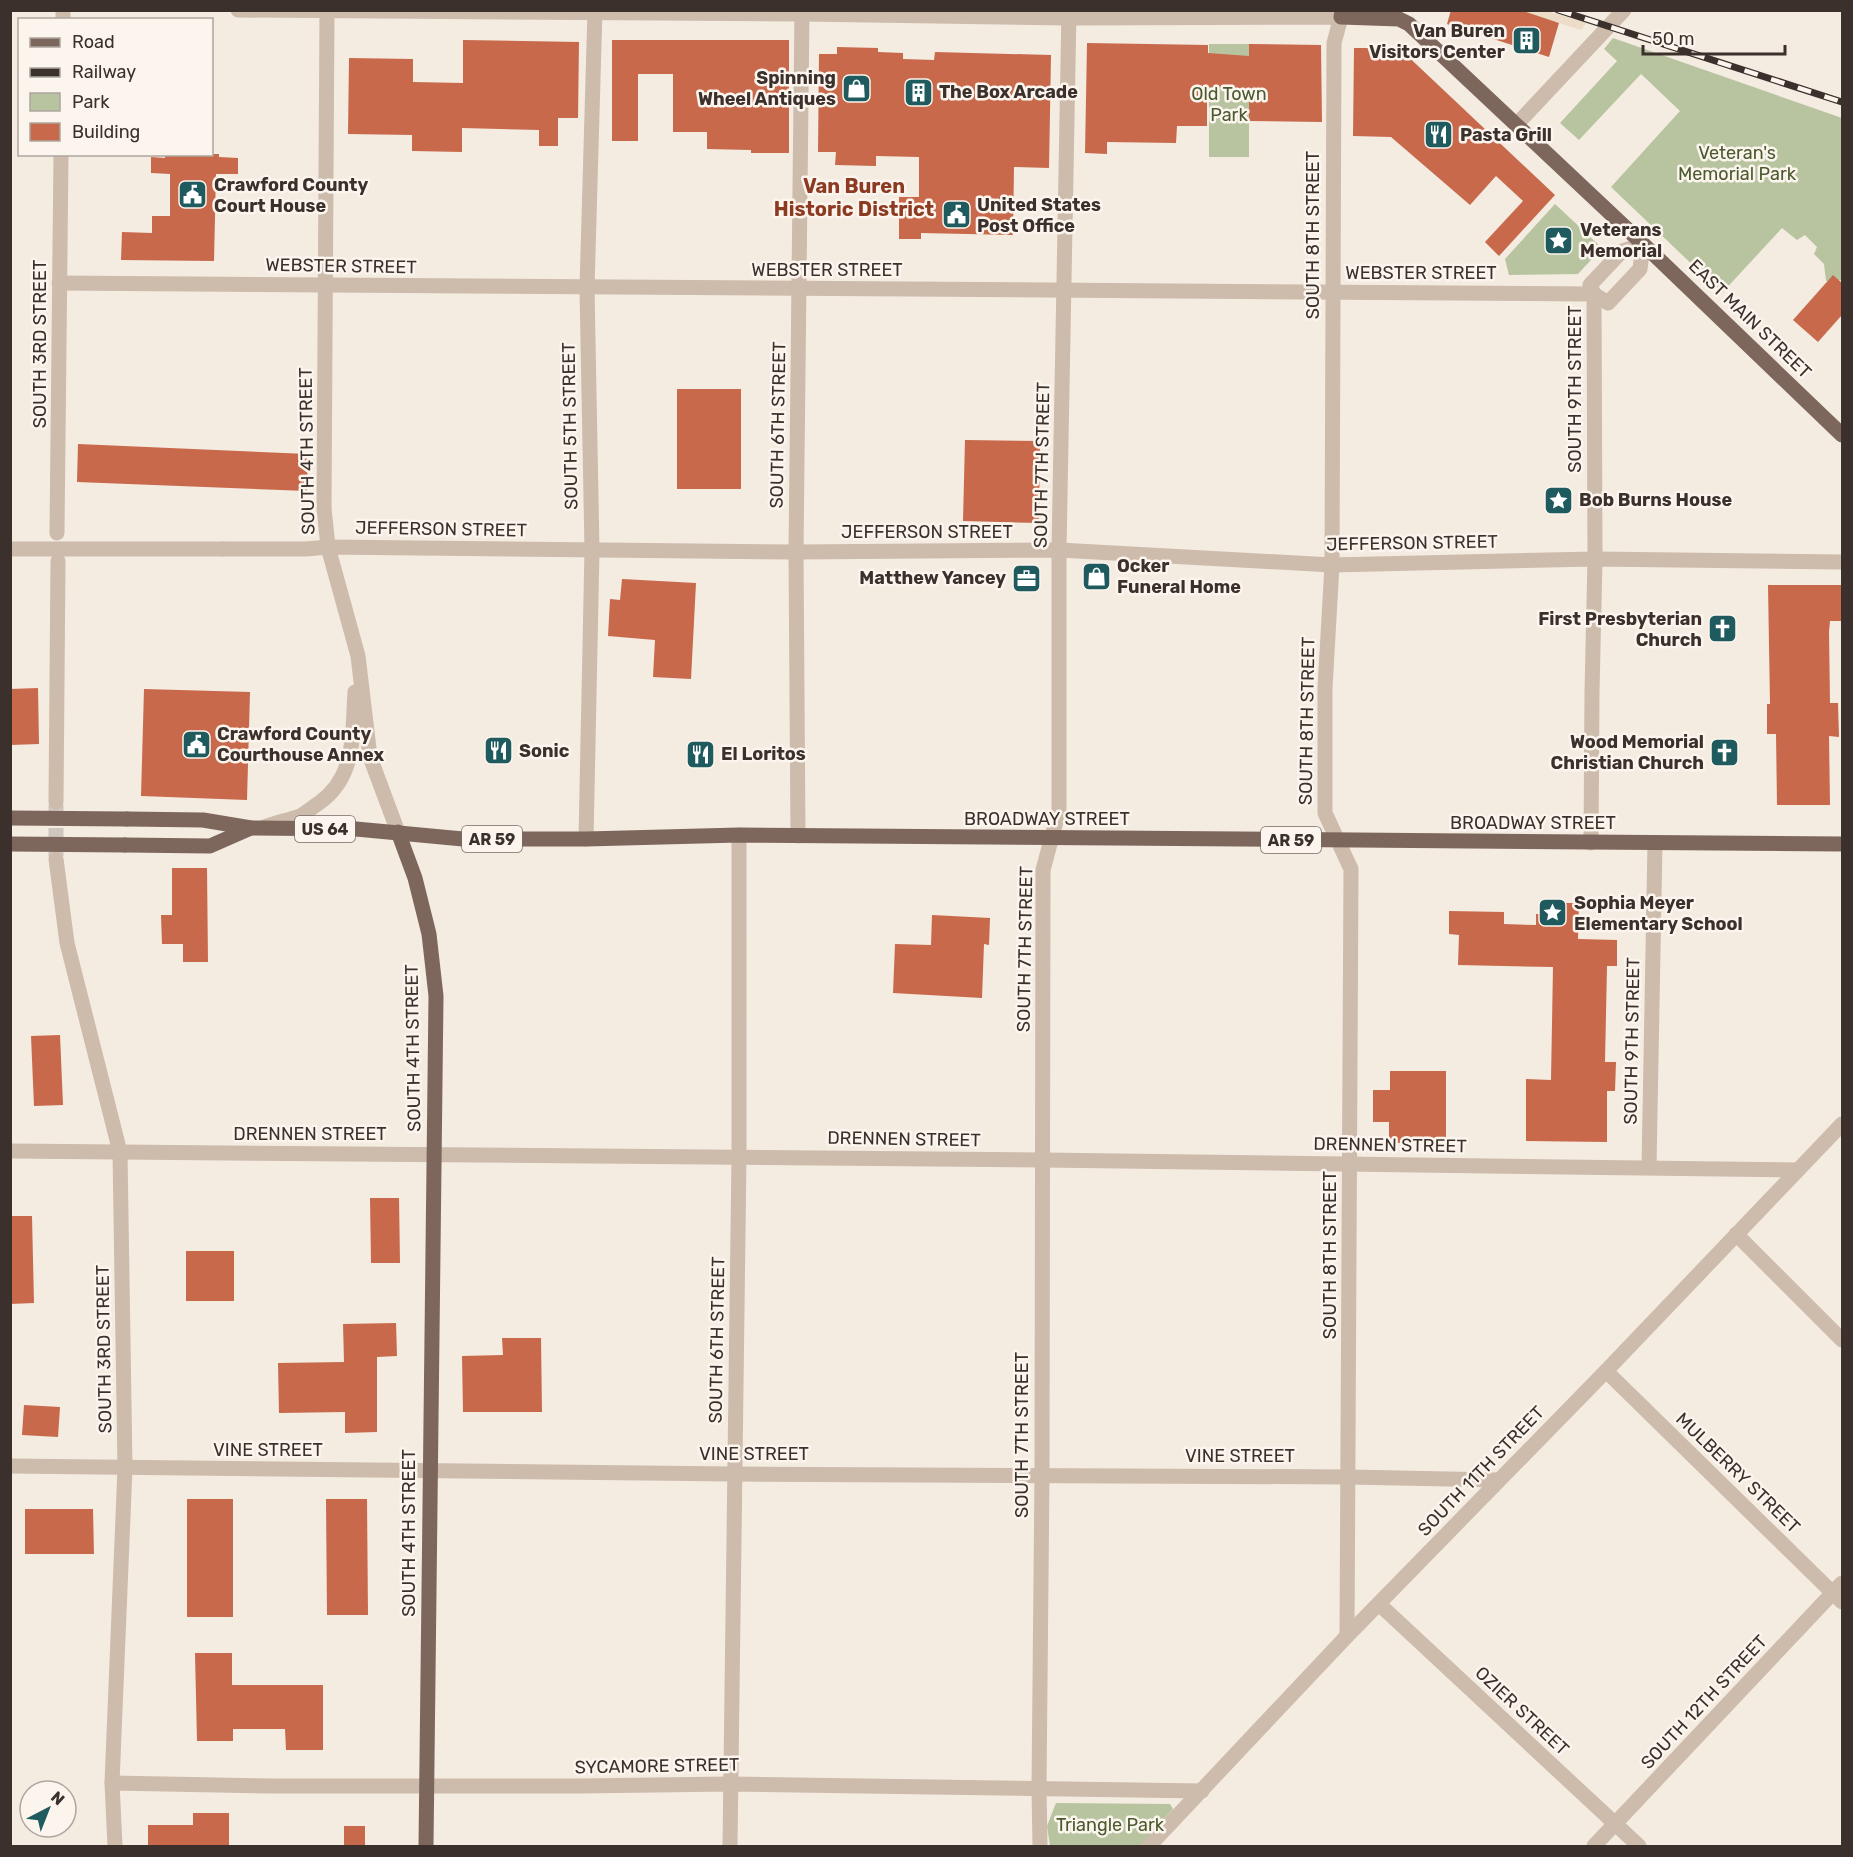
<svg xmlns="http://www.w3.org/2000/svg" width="1853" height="1857" font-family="Rubik,sans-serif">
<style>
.green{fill:#b8c4a0}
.plaza{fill:#ecdcc8}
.building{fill:#c8694b}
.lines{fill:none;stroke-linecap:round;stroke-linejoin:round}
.minor-tunnel{stroke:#cfc6bd;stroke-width:15;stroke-dasharray:15 8;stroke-linecap:butt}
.minor{stroke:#cdbbac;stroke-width:15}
.major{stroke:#7d675c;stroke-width:15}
.rail-casing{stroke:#3b302b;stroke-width:7}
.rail{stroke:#fbf5ee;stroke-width:4.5;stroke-dasharray:14;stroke-linecap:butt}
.minor-bridge{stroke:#cdbbac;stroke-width:15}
.major-bridge{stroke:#7d675c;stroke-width:15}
.labels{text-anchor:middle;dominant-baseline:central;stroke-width:5;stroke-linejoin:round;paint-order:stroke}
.shield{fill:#fbf5ee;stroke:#756b66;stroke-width:1.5}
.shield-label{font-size:16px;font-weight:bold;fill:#3b302b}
.poi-label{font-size:18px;font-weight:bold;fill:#3b302b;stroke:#fbf5ee;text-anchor:start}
.park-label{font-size:18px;fill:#4a5a2e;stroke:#fbf5ee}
.street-label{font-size:18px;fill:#3b302b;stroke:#fbf5ee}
.neighbourhood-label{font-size:20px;font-weight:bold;fill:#8c3b22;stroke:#fbf5ee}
</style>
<rect width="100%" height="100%" fill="#f4ebe1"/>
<g class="green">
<path d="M1613 38 1842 118V280L1826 281 1824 264 1814 254 1817 247 1805 235 1797 240 1782 228 1722 293 1611 187 1680 111 1641 74 1579 140 1560 123 1617 61 1604 49Z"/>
<rect x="1209" y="44" width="40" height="113"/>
<path d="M1555 204 1602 248 1578 274 1509 275 1505 259Z"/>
<path d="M1056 1803 1170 1804 1173 1809 1140 1846H1050L1047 1826Z"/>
</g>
<path class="plaza" d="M1520 11H1547L1586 23 1581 30Z"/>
<g class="building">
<path d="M1451 10H1520L1559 23 1549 57 1447 24Z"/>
<path d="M463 40 579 42 578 118H558V146H539V130L462 128V152L412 151V135L348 134 349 58 413 59V82L463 83Z"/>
<path d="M612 40H789V153H751V150L707 149V132H673V74H638V141H612Z"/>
<path d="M1087 43 1208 45V53L1249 56V44L1321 45 1322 122 1249 121V89L1207 87V126H1177L1176 143 1107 142V154L1085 153Z"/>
<path d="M837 47 878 48V52L903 53V59L934 60 935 52 1051 55 1049 168 1014 167 1013 235 921 233V239H899V197H919V157L876 156V166L835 165 836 152H818L819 54H837Z"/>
<path d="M1354 48H1399L1555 195 1499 256 1485 242 1523 201 1496 176 1470 205 1391 137 1353 136Z"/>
<path d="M165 154H219V157L238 158V174H216L214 261 121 260 122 232 152 233V216H170V174L151 173V157L165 158Z"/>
<path d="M1833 275 1842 283V315L1818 342 1793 320Z"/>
<rect x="677" y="389" width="64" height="100"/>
<path d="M965 440 1040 441 1039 523 963 521Z"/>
<path d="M78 444 308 454 307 491 77 482Z"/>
<path d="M622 579 696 583 691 679 653 677 655 640 608 636 610 599 620 600Z"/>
<path d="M1768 585H1842V621H1830L1829 632 1830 703H1838L1839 737 1829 736 1830 805H1777L1776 734H1767V704H1770Z"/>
<path d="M38 688 39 744 10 745V689Z"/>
<path d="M144 689 250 692 247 800 141 796Z"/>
<path d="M172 868H207L208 962H183V944H162L161 915H172Z"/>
<path d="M1551 903H1579L1578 939 1617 940V966H1607L1605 1062H1616L1615 1091H1607V1142L1526 1141V1079L1551 1080 1553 967 1458 965 1459 935 1449 934V911L1504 912V924L1536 925V914H1551Z"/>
<path d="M932 915 990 918 989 945 984 944 982 998 893 993 895 944 931 945Z"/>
<path d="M60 1035 63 1105 34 1106 31 1036Z"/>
<path d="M1390 1071H1446V1143H1389V1122H1373V1090H1390Z"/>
<path d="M370 1198H399L400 1263H371Z"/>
<path d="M10 1216H32L34 1303 10 1304Z"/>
<rect x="186" y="1251" width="48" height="50"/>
<path d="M396 1323 397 1356 377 1357V1432L345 1433V1412L279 1413 278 1363 344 1362 343 1324Z"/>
<path d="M502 1338H541L542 1412H463L462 1356 503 1355Z"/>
<path d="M24 1405 60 1407 58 1437 22 1435Z"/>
<rect x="187" y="1499" width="46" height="118"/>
<path d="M326 1499H367L368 1615H327Z"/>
<path d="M25 1509H93L94 1554H25Z"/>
<path d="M195 1653H232V1685H323V1750H286L285 1729H233V1741H197Z"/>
<path d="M193 1813H229V1846H148V1825H193Z"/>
<rect x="344" y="1826" width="21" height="20"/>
</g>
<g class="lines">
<path class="minor-tunnel" d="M56 805V856"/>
<g class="minor">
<path d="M238 10 802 14 1069 18 1341 17 1334 43 1332 565 1325 688V813L1351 869 1347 1636"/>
<path d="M327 10 324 508 328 547 358 656 370 757 398 832"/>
<path d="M63 20V10"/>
<path d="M1517 124 1624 10"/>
<path d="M1643 244 1640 269 1608 303 1594 294 1590 285 1622 251Z"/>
<path d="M59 283 1594 294"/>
<path d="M57 533 61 154"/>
<path d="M223 549H306L328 547 796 552 1059 550 1332 565 1595 559 1842 562"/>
<path d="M56 802 58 561"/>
<path d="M264 827C275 823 288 820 300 816 306 813 313 807 319 803 357 776 352 734 355 692"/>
<path d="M798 836 796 552 802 10"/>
<path d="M586 839 592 550 587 288 595 10"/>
<path d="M1591 843 1592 692 1595 559 1594 294"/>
<path d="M56 859 67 943 120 1152 125 1468 112 1783 115 1846"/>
<path d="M10 1151 1043 1160 1796 1170"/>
<path d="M1649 1167 1655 843"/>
<path d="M1736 1234 1842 1340"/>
<path d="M1606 1371 1842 1602"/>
<path d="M10 1466 734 1474 1348 1477 1498 1480"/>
<path d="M1379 1604 1639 1846"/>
<path d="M112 1783 272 1786H580L730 1784 1202 1791"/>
<path d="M730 1846 739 1156V835"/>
<path d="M1040 1846 1039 1788 1042 1475 1043 870 1059 810V550L1069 10"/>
<path d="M1149 1846 1347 1636 1606 1371 1842 1124"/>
<path d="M1594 1846 1842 1583"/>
</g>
<g class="major">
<path d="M1342 10 1341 17 1399 19 1409 24 1643 244 1842 435"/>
<path d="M127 819 203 820 251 828 356 829 463 839H586L739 835 1842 844"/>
<path d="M398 832 415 878 429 934 436 996 426 1846"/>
<path d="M125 845 210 846 251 828"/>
</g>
<defs>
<path id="rail" d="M1558 10 1842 102"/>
</defs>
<use href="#rail" class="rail-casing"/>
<use href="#rail" class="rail"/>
<path class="minor-bridge" d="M10 549H223"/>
<g class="major-bridge">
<path d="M10 818 127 819"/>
<path d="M10 844 125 845"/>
</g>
</g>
<defs>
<symbol id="building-square" viewBox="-11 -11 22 22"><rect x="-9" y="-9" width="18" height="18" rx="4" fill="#1f5a5e" stroke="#fbf5ee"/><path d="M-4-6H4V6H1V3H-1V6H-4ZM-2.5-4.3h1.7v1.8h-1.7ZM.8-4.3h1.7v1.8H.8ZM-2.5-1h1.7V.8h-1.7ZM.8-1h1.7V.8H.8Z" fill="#fff"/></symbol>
<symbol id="shop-square" viewBox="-11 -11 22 22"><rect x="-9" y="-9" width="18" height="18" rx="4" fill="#1f5a5e" stroke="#fbf5ee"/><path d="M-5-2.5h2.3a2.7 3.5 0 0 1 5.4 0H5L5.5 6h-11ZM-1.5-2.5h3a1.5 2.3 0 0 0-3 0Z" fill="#fff"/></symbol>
<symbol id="restaurant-square" viewBox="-11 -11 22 22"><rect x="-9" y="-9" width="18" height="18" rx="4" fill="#1f5a5e" stroke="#fbf5ee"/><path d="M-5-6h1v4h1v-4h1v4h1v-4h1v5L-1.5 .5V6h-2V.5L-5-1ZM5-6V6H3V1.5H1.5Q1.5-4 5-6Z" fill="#fff"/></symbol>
<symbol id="civic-square" viewBox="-11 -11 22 22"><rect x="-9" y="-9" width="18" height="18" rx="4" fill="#1f5a5e" stroke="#fbf5ee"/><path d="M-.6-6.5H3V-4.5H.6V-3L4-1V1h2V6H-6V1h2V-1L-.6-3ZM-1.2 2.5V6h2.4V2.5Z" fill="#fff"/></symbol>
<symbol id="sight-square" viewBox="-11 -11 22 22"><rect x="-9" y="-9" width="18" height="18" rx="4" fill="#1f5a5e" stroke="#fbf5ee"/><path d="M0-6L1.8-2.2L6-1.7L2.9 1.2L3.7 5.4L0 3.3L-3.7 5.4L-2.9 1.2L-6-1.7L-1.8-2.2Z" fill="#fff"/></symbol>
<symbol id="office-square" viewBox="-11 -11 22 22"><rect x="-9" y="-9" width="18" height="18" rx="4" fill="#1f5a5e" stroke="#fbf5ee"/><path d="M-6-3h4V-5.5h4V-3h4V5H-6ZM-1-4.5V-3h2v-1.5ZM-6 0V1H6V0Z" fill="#fff"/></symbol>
<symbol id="church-square" viewBox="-11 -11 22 22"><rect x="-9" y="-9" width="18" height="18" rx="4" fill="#1f5a5e" stroke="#fbf5ee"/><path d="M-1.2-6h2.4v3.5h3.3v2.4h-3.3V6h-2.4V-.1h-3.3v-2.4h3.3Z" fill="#fff"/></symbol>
</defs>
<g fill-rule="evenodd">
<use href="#building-square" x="1510" y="24" width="33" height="33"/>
<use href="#shop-square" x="840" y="72" width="33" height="33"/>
<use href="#building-square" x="902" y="76" width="33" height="33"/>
<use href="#restaurant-square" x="1422" y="118" width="33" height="33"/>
<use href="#civic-square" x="176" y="178" width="33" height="33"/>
<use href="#civic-square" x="940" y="198" width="33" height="33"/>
<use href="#sight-square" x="1542" y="224" width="33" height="33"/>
<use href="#sight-square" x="1542" y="484" width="33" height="33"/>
<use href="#shop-square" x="1080" y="560" width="33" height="33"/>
<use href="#office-square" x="1010" y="562" width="33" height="33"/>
<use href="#church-square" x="1706" y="612" width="33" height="33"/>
<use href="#civic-square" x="180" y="728" width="33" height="33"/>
<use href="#restaurant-square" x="482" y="734" width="33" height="33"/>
<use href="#church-square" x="1708" y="736" width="33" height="33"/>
<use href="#restaurant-square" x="684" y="738" width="33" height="33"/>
<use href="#sight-square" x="1536" y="896" width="33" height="33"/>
</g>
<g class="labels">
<g class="shield">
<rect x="295" y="816" width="60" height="26" rx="4.5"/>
<rect x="462" y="826" width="60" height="26" rx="4.5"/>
<rect x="1261" y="827" width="60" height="26" rx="4.5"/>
</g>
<g class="shield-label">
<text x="325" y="829">US 64</text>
<text x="492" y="839">AR 59</text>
<text x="1291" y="840">AR 59</text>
</g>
<g class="poi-label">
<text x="1505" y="31" text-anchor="end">Van Buren<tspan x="1505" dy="21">Visitors Center</tspan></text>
<text x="836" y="78" text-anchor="end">Spinning<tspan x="836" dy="21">Wheel Antiques</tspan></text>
<text x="939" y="92">The Box Arcade</text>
<text x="1460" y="135">Pasta Grill</text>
<text x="214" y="185">Crawford County<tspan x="214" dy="21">Court House</tspan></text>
<text x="977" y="205">United States<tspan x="977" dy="21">Post Office</tspan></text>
<text x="1580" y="230">Veterans<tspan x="1580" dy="21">Memorial</tspan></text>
<text x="1579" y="500">Bob Burns House</text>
<text x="1117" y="566">Ocker<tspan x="1117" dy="21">Funeral Home</tspan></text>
<text x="1006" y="578" text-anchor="end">Matthew Yancey</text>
<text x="1702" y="619" text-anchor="end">First Presbyterian<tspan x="1702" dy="21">Church</tspan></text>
<text x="217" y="734">Crawford County<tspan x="217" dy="21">Courthouse Annex</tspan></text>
<text x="1704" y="742" text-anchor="end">Wood Memorial<tspan x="1704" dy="21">Christian Church</tspan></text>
<text x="519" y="751">Sonic</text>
<text x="721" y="754">El Loritos</text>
<text x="1574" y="903">Sophia Meyer<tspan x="1574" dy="21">Elementary School</tspan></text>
</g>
<g class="park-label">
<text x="1229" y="94">Old Town<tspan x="1229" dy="21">Park</tspan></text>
<text x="1737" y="153">Veteran's<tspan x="1737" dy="21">Memorial Park</tspan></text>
<text x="1110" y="1825">Triangle Park</text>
</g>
<g class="street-label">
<text transform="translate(1313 235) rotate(-90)">SOUTH 8TH STREET</text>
<text transform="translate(341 266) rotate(1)">WEBSTER STREET</text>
<text x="827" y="270">WEBSTER STREET</text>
<text x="1421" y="273">WEBSTER STREET</text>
<text transform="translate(1750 319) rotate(44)">EAST MAIN STREET</text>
<text transform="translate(40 344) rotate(-90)">SOUTH 3RD STREET</text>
<text transform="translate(1575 389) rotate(-90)">SOUTH 9TH STREET</text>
<text transform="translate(778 425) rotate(-89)">SOUTH 6TH STREET</text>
<text transform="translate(570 426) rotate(-91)">SOUTH 5TH STREET</text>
<text transform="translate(307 451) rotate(-91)">SOUTH 4TH STREET</text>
<text transform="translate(1042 465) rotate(-89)">SOUTH 7TH STREET</text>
<text transform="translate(441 529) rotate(1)">JEFFERSON STREET</text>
<text x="927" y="532">JEFFERSON STREET</text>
<text transform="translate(1412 543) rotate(-1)">JEFFERSON STREET</text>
<text transform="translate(1307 721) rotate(-89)">SOUTH 8TH STREET</text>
<text x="1047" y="819">BROADWAY STREET</text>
<text x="1533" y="823">BROADWAY STREET</text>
<text transform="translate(1025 949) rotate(-89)">SOUTH 7TH STREET</text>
<text transform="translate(1632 1041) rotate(-89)">SOUTH 9TH STREET</text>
<text transform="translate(413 1048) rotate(-91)">SOUTH 4TH STREET</text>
<text x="310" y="1134">DRENNEN STREET</text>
<text transform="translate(904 1139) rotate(1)">DRENNEN STREET</text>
<text transform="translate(1390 1145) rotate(1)">DRENNEN STREET</text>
<text transform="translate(1330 1255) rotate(-90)">SOUTH 8TH STREET</text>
<text transform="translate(717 1340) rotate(-89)">SOUTH 6TH STREET</text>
<text transform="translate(104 1349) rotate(-91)">SOUTH 3RD STREET</text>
<text transform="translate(1022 1435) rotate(-90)">SOUTH 7TH STREET</text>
<text x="268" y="1450">VINE STREET</text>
<text x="754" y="1454">VINE STREET</text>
<text x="1240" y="1456">VINE STREET</text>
<text transform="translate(1481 1471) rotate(-46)">SOUTH 11TH STREET</text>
<text transform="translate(1738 1473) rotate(44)">MULBERRY STREET</text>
<text transform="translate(409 1533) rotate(-90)">SOUTH 4TH STREET</text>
<text transform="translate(1704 1702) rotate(-47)">SOUTH 12TH STREET</text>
<text transform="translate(1522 1711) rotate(43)">OZIER STREET</text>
<text transform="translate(657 1766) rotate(-1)">SYCAMORE STREET</text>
</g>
<g class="neighbourhood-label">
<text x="854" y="186">Van Buren<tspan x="854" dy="23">Historic District</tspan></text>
</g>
</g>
<rect width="1853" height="1857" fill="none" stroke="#3b302b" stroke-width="24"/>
<rect x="18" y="18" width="195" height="138" fill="#fbf5ee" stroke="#aea6a0" stroke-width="1.5"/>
<rect x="30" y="38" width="30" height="9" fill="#7d675c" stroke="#aea6a0" stroke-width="1.5"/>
<text x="72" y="48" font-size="18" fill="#3b302b">Road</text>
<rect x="30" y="68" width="30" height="9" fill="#3b302b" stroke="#aea6a0" stroke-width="1.5"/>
<text x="72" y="78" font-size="18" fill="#3b302b">Railway</text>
<rect x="30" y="93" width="30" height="18" fill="#b8c4a0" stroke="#aea6a0" stroke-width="1.5"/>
<text x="72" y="108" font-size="18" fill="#3b302b">Park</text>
<rect x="30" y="123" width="30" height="18" fill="#c8694b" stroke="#aea6a0" stroke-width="1.5"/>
<text x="72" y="138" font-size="18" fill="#3b302b">Building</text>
<g transform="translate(48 1809) rotate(42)"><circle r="28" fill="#fbf5ee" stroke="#aea6a0" stroke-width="1.5"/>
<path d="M0-4.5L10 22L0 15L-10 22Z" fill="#1f5a5e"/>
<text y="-9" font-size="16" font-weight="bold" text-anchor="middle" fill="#3b302b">N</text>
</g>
<path d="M1643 45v9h142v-9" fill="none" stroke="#3b302b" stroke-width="3"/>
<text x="1652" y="45" font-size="18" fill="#3b302b" stroke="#fbf5ee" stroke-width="4.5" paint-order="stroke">50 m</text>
</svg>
